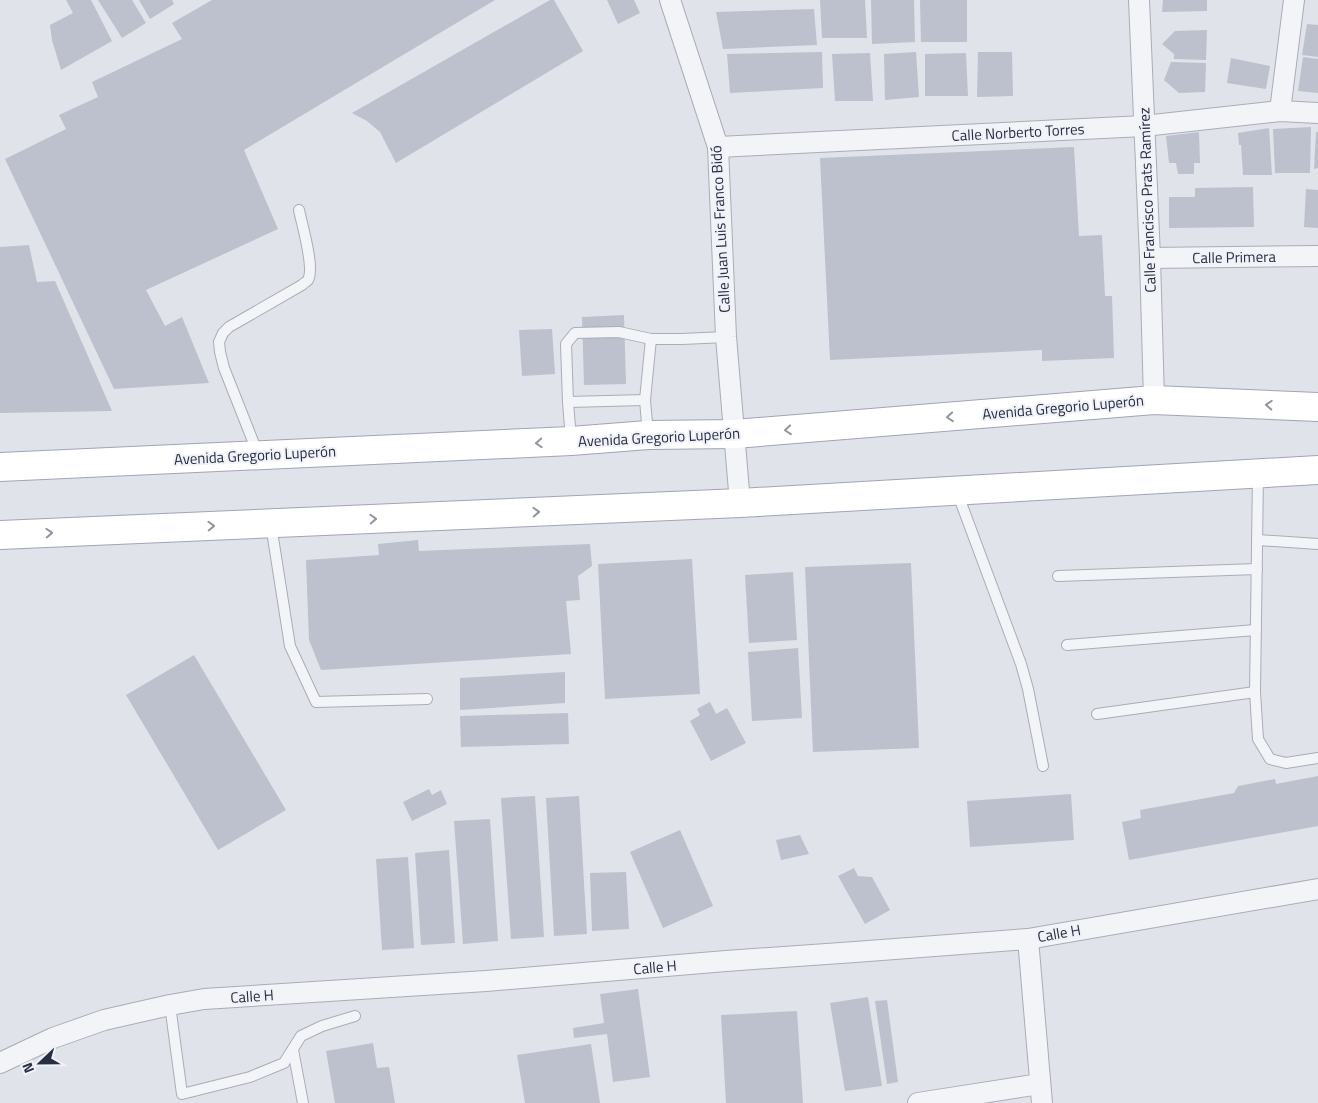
<svg xmlns="http://www.w3.org/2000/svg" width="1318" height="1103" font-family="'Titillium Web',sans-serif">
<style>
.building{fill:#bdc1cd}
.lines{fill:none;stroke-linecap:round;stroke-linejoin:round}
.lane-casing{stroke:#a8adb8;stroke-width:12}
.street-casing{stroke:#a8adb8;stroke-width:22}
.primary-casing{stroke:#9ea5b7;stroke-width:30}
.lane{stroke:#f3f4f8;stroke-width:10}
.street{stroke:#f3f4f8;stroke-width:20}
.primary{stroke:#fff;stroke-width:28}
.oneway{stroke:#9396a1}
.labels{text-anchor:middle;dominant-baseline:central;stroke-width:4;stroke-linejoin:round;paint-order:stroke}
.street-label{font-size:15px;fill:#272e43;stroke:#f0f2f7}
</style>
<rect width="100%" height="100%" fill="#e0e3ea"/>
<g class="building">
<path d="M66 0H91L112 41 61 70 52 40 50 25 73 13Z"/>
<path d="M98 0H132L146 23 122 38Z"/>
<path d="M139 0H172L174 4 150 19Z"/>
<path d="M212 0H495L244 150 278 229 146 290 165 326 182 317 209 383 114 389 5 159 66 129 59 115 98 97 92 82 182 39 172 23Z"/>
<path d="M550 0H554L583 51 396 163 380 132 367 121 352 113Z"/>
<path d="M607 0H634L640 13 618 24Z"/>
<path d="M820 0H865L867 38H822Z"/>
<path d="M871 0H914L915 42 872 44Z"/>
<path d="M920 0H967V42H921Z"/>
<path d="M1163 0H1207V11L1162 12Z"/>
<path d="M814 9 817 45 723 49 716 12Z"/>
<path d="M1307 24 1318 25V57L1302 55Z"/>
<path d="M1207 30 1206 60 1174 59V54L1162 44 1175 31Z"/>
<path d="M822 52 823 88 730 93 727 54Z"/>
<path d="M916 52 919 97 885 100 884 54Z"/>
<path d="M978 52H1012L1013 96 977 97Z"/>
<path d="M870 53 873 101H835L832 54Z"/>
<path d="M966 53 968 96H925V54Z"/>
<path d="M1303 57 1318 59V93L1298 91Z"/>
<path d="M1231 58 1270 66 1266 89 1227 83Z"/>
<path d="M1171 62 1206 63 1205 92 1179 93 1164 80Z"/>
<path d="M1311 127 1310 173H1275L1273 129Z"/>
<path d="M1269 128 1272 175H1243L1241 145H1239L1238 133Z"/>
<path d="M1199 132 1200 163H1194V174H1178L1176 163H1169L1166 136Z"/>
<path d="M1316 132H1318V168L1314 169Z"/>
<path d="M1074 147 1079 236 1102 235 1105 296H1112L1114 358 1042 361V350L830 360 820 158Z"/>
<path d="M1253 187 1254 227 1169 228V197H1195V188Z"/>
<path d="M1306 189 1318 190V228L1304 227Z"/>
<path d="M29 245 37 282 55 281 112 411 0 413V247Z"/>
<path d="M624 315 626 384 584 385 582 317Z"/>
<path d="M552 329 555 374 522 376 519 330Z"/>
<path d="M418 540 419 551 590 544 592 566 578 576 580 600 566 601 571 654 321 670 309 640 306 560 379 555 378 544Z"/>
<path d="M692 559 700 694 605 699 598 564Z"/>
<path d="M911 563 919 748 813 752 805 567Z"/>
<path d="M793 572 797 640 749 643 745 575Z"/>
<path d="M798 648 802 718 752 721 748 652Z"/>
<path d="M194 655 286 810 218 850 126 695Z"/>
<path d="M565 672V703L460 710V678Z"/>
<path d="M710 702 716 714 727 708 746 743 711 761 690 721 700 715 697 709Z"/>
<path d="M568 713 569 744 461 747 460 716Z"/>
<path d="M1318 776V826L1129 860 1122 822 1141 818 1140 810 1234 793 1238 786 1275 779 1276 784Z"/>
<path d="M429 789 432 795 441 790 447 804 412 821 403 802Z"/>
<path d="M1071 794 1074 840 970 847 967 801Z"/>
<path d="M535 796 544 937 511 939 501 798Z"/>
<path d="M579 796 587 934 554 936 546 798Z"/>
<path d="M490 819 498 941 463 944 454 821Z"/>
<path d="M680 830 713 906 663 928 630 852Z"/>
<path d="M800 835 809 854 781 860 776 840Z"/>
<path d="M449 850 455 943 421 945 415 853Z"/>
<path d="M408 857 414 948 382 950 376 859Z"/>
<path d="M854 868 858 876 872 877 890 910 865 924 838 876Z"/>
<path d="M626 872 629 929 592 931 590 873Z"/>
<path d="M638 989 650 1077 613 1082 607 1034 574 1038 573 1028 604 1023 600 994Z"/>
<path d="M868 997 882 1086 845 1091 830 1003Z"/>
<path d="M887 1000 898 1082 887 1084 875 1001Z"/>
<path d="M797 1011 803 1103H726L721 1015Z"/>
<path d="M373 1043 377 1068 389 1067 395 1103H335L326 1051Z"/>
<path d="M591 1044 600 1103H525L517 1055Z"/>
</g>
<g class="lines">
<defs>
<g id="lane">
<path d="M568 402 645 400"/>
<path d="M648 435 645 400 651 339H682L726 337"/>
<path d="M571 440 568 402 566 344 575 333 619 332 651 339"/>
<path d="M258 454 224 368 220 352 219 342 223 333 229 327 302 285C304 283 306 282 308 280 315 268 302 225 299 210"/>
<path d="M1258 474 1255 692 1258 739 1270 759 1286 763 1318 758"/>
<path d="M957 492 1021 664 1028 689 1043 766"/>
<path d="M271 525 290 646 316 702 427 699"/>
<path d="M1257 540 1318 544"/>
<path d="M1058 576 1257 569"/>
<path d="M1067 645 1256 630"/>
<path d="M1097 714 1255 692"/>
<path d="M170 1005 182 1094 250 1077 284 1063 301 1036 322 1026 355 1016"/>
<path d="M293 1050 303 1103"/>
</g>
<g id="street">
<path d="M670 0 718 147 726 337 740 503"/>
<path d="M1139 0 1150 258 1154 400"/>
<path d="M1280 111 1294 0"/>
<path d="M718 147 1144 126 1280 111 1318 113"/>
<path d="M1150 258 1318 256"/>
<path d="M1028 939 1042 1103"/>
<path d="M0 1063 53 1038 104 1020 170 1005 204 999 486 981 726 961 855 952 1028 939 1318 889"/>
<path d="M918 1103 1040 1084"/>
</g>
<g id="primary">
<path d="M0 467 571 441 648 435 735 434 1154 400 1318 407"/>
<path d="M0 535 740 503 1318 470"/>
</g>
</defs>
<use href="#lane" class="lane-casing"/>
<use href="#street" class="street-casing"/>
<use href="#primary" class="primary-casing"/>
<use href="#lane" class="lane"/>
<use href="#street" class="street"/>
<use href="#primary" class="primary"/>
</g>
<defs><path id="oneway-chevron" d="M-2-3.5L2.5 0L-2 3.5" fill="none" stroke-width="1.6" stroke-linecap="round" stroke-linejoin="round" transform="scale(1.25)"/></defs>
<g class="oneway">
<use href="#oneway-chevron" transform="translate(1269 405) rotate(-177)"/>
<use href="#oneway-chevron" transform="translate(950 417) rotate(175)"/>
<use href="#oneway-chevron" transform="translate(788 430) rotate(175)"/>
<use href="#oneway-chevron" transform="translate(539 443) rotate(177)"/>
<use href="#oneway-chevron" transform="translate(536 512) rotate(-2)"/>
<use href="#oneway-chevron" transform="translate(373 519) rotate(-2)"/>
<use href="#oneway-chevron" transform="translate(211 526) rotate(-2)"/>
<use href="#oneway-chevron" transform="translate(49 533) rotate(-2)"/>
</g>
<g class="labels">
<g class="street-label">
<text transform="translate(1018 132) rotate(-3)">Calle Norberto Torres</text>
<text transform="translate(1147 200) rotate(-92)">Calle Francisco Prats Ramírez</text>
<text transform="translate(720 229) rotate(-93)">Calle Juan Luis Franco Bidó</text>
<text transform="translate(1234 257) rotate(-1)">Calle Primera</text>
<text transform="translate(1063 407) rotate(-5)">Avenida Gregorio Luperón</text>
<text transform="translate(659 437) rotate(-3)">Avenida Gregorio Luperón</text>
<text transform="translate(255 455) rotate(-3)">Avenida Gregorio Luperón</text>
<text transform="translate(1059 933) rotate(-10)">Calle H</text>
<text transform="translate(655 967) rotate(-5)">Calle H</text>
<text transform="translate(252 996) rotate(-4)">Calle H</text>
</g>
</g>
<g transform="translate(40 1063) rotate(248)" stroke="#f0f2f7" stroke-width="4" paint-order="stroke">
<path d="M0-4L9 19L0 12L-9 19Z" fill="#272e43"/>
<text y="-8" font-size="14" font-weight="bold" text-anchor="middle" fill="#272e43">N</text>
</g>
</svg>
